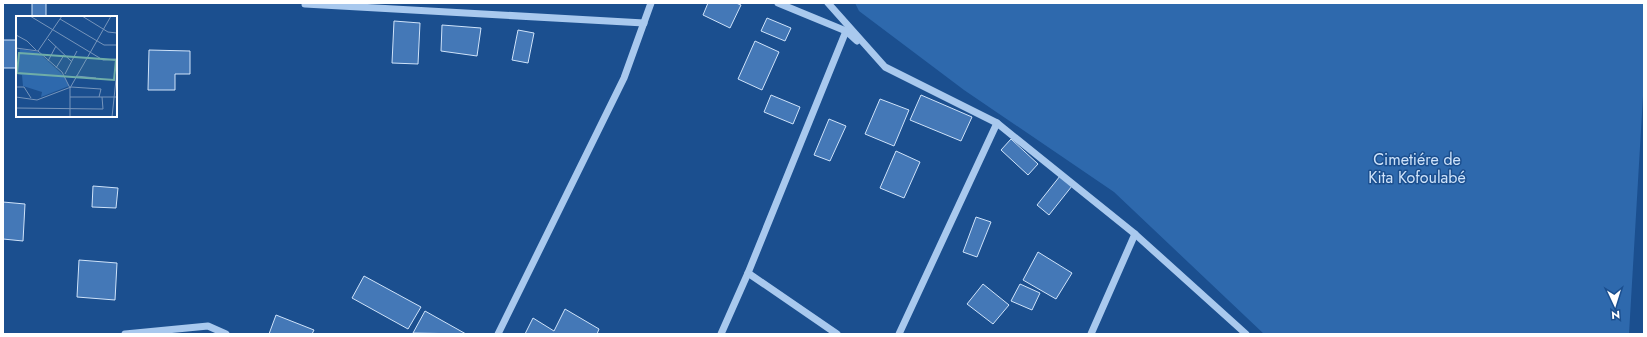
<svg xmlns="http://www.w3.org/2000/svg" width="1647" height="337" font-family="Jost,sans-serif">
<style>
.green{fill:#2e69ad}
.building{fill:#4478b7;stroke:#cfe3fa}
.lines{fill:none;stroke-linecap:round;stroke-linejoin:round}
.minor{stroke:#a9c9ee;stroke-width:7}
.labels{text-anchor:middle;dominant-baseline:central;stroke-width:3;stroke-linejoin:round;paint-order:stroke}
.park-label{font-size:16px;fill:#cfe3fa;stroke:#1b4f8f}
.inset-road{fill:none;stroke:#7695bc;stroke-width:1}
.view{fill:#6fada8;fill-opacity:0.15;stroke:#6fada8;stroke-width:2}
.inset-edge{fill:none;stroke:#fff;stroke-width:2}
</style>
<rect width="100%" height="100%" fill="#1b4f8f"/>
<path class="green" d="M855 3H1644V79L1629 334H1264L1114 192 964 90 859 11Z"/>
<g class="building">
<rect x="32" y="3" width="14" height="14"/>
<path d="M708 3H736L741 5 730 28 703 15Z"/>
<path d="M767 18 791 28 785 41 761 31Z"/>
<path d="M394 21 420 23 418 64 392 63Z"/>
<path d="M442 25 481 28 477 56 441 51Z"/>
<path d="M518 30 534 33 528 63 512 60Z"/>
<path d="M3 40H17L16 68H3Z"/>
<path d="M755 41 779 52 762 90 738 79Z"/>
<path d="M149 50 190 51V74H175V90H148Z"/>
<path d="M771 95 800 107 793 124 764 112Z"/>
<path d="M921 95 972 117 961 141 910 120Z"/>
<path d="M880 99 909 110 894 146 865 134Z"/>
<path d="M829 119 846 126 830 161 814 155Z"/>
<path d="M1011 139 1038 164 1028 175 1001 150Z"/>
<path d="M896 151 920 162 904 198 880 188Z"/>
<path d="M1060 176 1072 186 1049 215 1037 205Z"/>
<path d="M93 186 118 188 116 208 92 207Z"/>
<path d="M3 202 25 204 23 241 3 239Z"/>
<path d="M976 217 991 222 977 257 963 252Z"/>
<path d="M1038 252 1072 273 1056 299 1023 280Z"/>
<path d="M79 260 117 263 115 300 77 297Z"/>
<path d="M364 276 421 307 408 329 352 298Z"/>
<path d="M983 284 1009 305 993 324 967 304Z"/>
<path d="M1020 284 1040 293 1032 310 1011 301Z"/>
<path d="M565 309 599 329 597 334H525L533 318 554 331Z"/>
<path d="M425 311 466 334 413 333Z"/>
<path d="M276 315 314 330 312 334H269Z"/>
</g>
<g class="lines">
<g class="minor">
<path d="M778 3 846 31 857 41"/>
<path d="M828 3 885 67 997 123 1135 234 1246 334"/>
<path d="M305 4 644 23"/>
<path d="M748 273 837 334"/>
<path d="M125 334 208 326 226 334"/>
<path d="M498 334 624 78 651 3"/>
<path d="M721 334 748 273 846 31"/>
<path d="M899 334 997 123"/>
<path d="M1091 334 1135 234"/>
</g>
</g>
<g class="labels">
<g class="park-label">
<text x="1417" y="159">Cimetiére de<tspan x="1417" dy="18">Kita Kofoulabé</tspan></text>
</g>
</g>
<g transform="translate(16 16)">
<rect width="101" height="101" fill="#1b4f8f"/>
<path d="M4 33 22 36 48 60 53 70 25 81 26 76 7 70 6 59 1 58Z" fill="#2e69ad"/>
<path class="inset-road" d="M14 0 87 44 101 43M66 0 92 16 101 17M44 3 88 29H101M0 19 11 25 20 34M32 23 55 45M0 32 22 35 46 56 54 72V101M22 35 46 0M32 45 40 30M40 52 48 39M49 58 61 35M60 60 80 62M0 71H8L15 82M55 71 85 73 83 81M54 72 95 0M0 81 21 84 55 71M54 81H100M0 92 87 93 86 81M96 101 101 54"/>
<path class="view" d="M3 37 100 44 98 64 1 57Z"/>
<rect width="101" height="101" class="inset-edge"/>
</g>
<rect width="1647" height="337" fill="none" stroke="#ffffff" stroke-width="8"/>
<g transform="translate(1615 305) rotate(176)" stroke="#1b4f8f" stroke-width="3" paint-order="stroke">
<path d="M0-3L7 15L0 10L-7 15Z" fill="#ffffff"/>
<text y="-6" font-size="11" font-weight="bold" text-anchor="middle" fill="#ffffff">N</text>
</g>
</svg>
